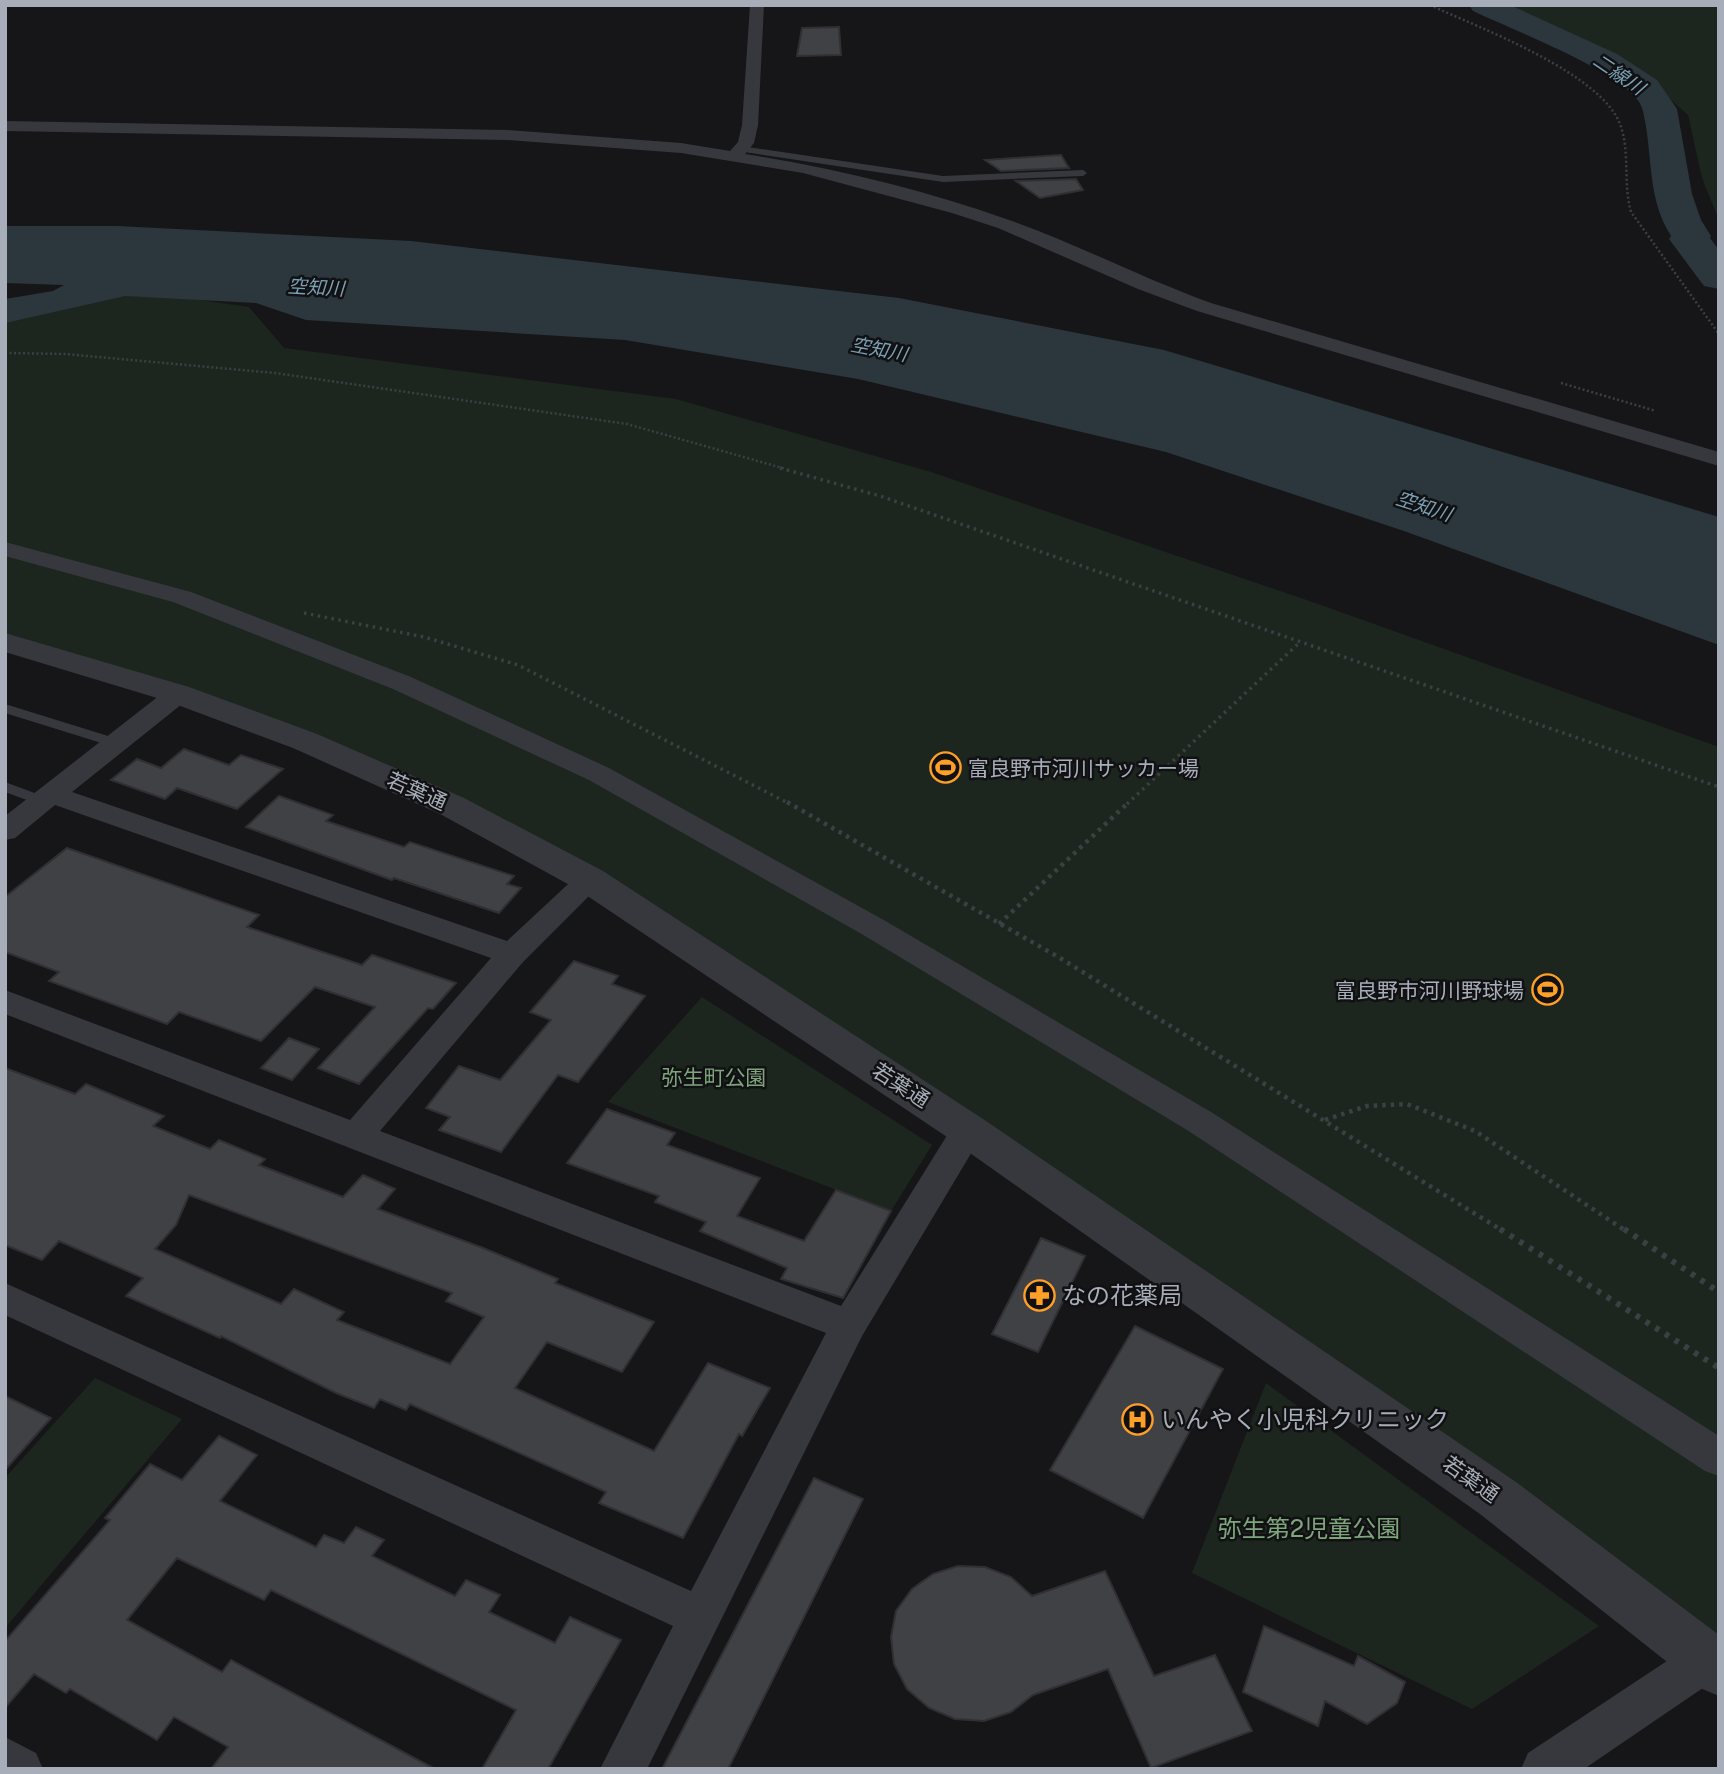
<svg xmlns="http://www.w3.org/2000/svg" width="1724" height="1774" font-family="'Public Sans','Noto Sans JP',sans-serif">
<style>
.green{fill:#1d261e}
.water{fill:#2b373d}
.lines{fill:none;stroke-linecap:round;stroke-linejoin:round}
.river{fill:#2b373d;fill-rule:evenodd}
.building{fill:#404145;stroke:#303034;stroke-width:2;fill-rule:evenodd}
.path-far3{stroke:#3c3f44;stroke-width:2.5;stroke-dasharray:2 2.5;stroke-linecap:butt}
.path-far2{stroke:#3c3f44;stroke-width:3.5;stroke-dasharray:2.5 4.5;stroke-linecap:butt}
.path-far1{stroke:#3c3f44;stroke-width:4.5;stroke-dasharray:3.5 5;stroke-linecap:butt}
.path{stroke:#3c3f44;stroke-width:6;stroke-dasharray:4.5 7;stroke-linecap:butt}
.service{fill:#36383d;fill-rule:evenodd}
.minor{fill:#36383d;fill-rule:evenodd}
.tertiary{fill:#36383d;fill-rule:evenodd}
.labels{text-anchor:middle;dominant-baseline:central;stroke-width:5;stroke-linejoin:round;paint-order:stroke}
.far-water-label{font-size:19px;font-style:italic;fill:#7ba1b6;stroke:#111113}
.poi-label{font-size:21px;fill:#a7aeb9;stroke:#111113;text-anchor:start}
.street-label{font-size:21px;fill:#a7aeb9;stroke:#111113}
.park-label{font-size:21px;fill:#7ea57c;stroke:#111113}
.near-poi-label{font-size:24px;fill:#a7aeb9;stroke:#111113;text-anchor:start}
.near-park-label{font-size:24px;fill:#7ea57c;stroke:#111113}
</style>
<rect width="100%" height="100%" fill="#161618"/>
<g class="green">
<path d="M1494 5H1719V220L1702 178 1688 115 1654 85 1626 67Z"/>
<path d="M123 289 249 307 284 348 676 399 931 472 1321 605 1719 747V1669L590 880 305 741 5 642V314Z"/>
<path d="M702 997 932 1145 891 1211 608 1102Z"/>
<path d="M95 1378 182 1419 5 1628V1478Z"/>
<path d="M1266 1383 1599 1626 1472 1709 1192 1573Z"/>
</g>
<path class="water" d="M5 226H117L411 241 899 298 1164 350 1719 517V645L1404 531 1166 452 858 379 625 340 306 320 256 303 125 296 5 323V299L53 291 64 285 5 283Z"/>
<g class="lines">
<path class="river" d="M1469 5H1510L1617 54 1657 80 1677 109 1692 194 1701 220 1711 236 1710 238 1719 250V289L1704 286 1669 239 1671 236C1647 198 1653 158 1644 116 1643 109 1640 102 1635 97 1606 65 1515 31 1473 11Z"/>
</g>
<g class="building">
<path d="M839 27 841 55 797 56 802 28Z"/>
<path d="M1061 155 1069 168 1001 171 985 160Z"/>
<path d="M1076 179 1083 190 1040 198 1016 181Z"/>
<path d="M184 749 229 765 241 755 283 769 237 809 177 788 165 799 111 780 137 759 161 768Z"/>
<path d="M279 796 333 815 326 821 404 847 410 842 514 876 507 884 521 888 499 913 394 878 392 880 246 827Z"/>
<path d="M67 848 259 915 247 927 362 965 372 955 456 983 433 1009 428 1008 359 1084 318 1068 375 1007 315 987 261 1041 179 1012 167 1024 49 981 59 972 5 952V897Z"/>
<path d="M574 961 618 976 612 984 645 996 578 1082 558 1075 501 1152 439 1130 450 1117 426 1108 459 1066 500 1080 551 1020 530 1012Z"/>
<path d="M289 1038 319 1049 292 1080 261 1068Z"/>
<path d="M5 1068 75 1094 86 1084 164 1116 153 1126 210 1149 219 1140 265 1159 259 1165 343 1197 363 1175 395 1189 378 1209 483 1248 558 1279 555 1283 654 1322 622 1372 547 1342 515 1388 654 1451 708 1363 770 1388 742 1436 739 1434 683 1538 599 1503 606 1492 410 1404 406 1410 380 1399 374 1408 336 1393 221 1336 220 1338 126 1296 143 1278 59 1241 42 1260 5 1245ZM189 1195 452 1293 446 1301 484 1317 450 1364 337 1320 344 1312 294 1289 281 1304 155 1249 176 1225Z"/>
<path d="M607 1109 675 1133 667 1145 760 1178 737 1216 804 1241 836 1190 891 1211 843 1298 781 1279 787 1268 700 1231 706 1222 655 1202 659 1196 567 1163Z"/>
<path d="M1041 1238 1085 1256 1038 1352 992 1334Z"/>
<path d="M1135 1326 1223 1369 1143 1518 1050 1470Z"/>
<path d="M5 1396 51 1418 5 1470Z"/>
<path d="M219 1436 257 1455 220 1501 316 1547 324 1535 344 1543 356 1527 384 1540 372 1556 455 1596 466 1580 500 1595 489 1612 555 1643 570 1617 621 1640 548 1769H482L516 1710 271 1590 264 1600 177 1558 127 1620 222 1672 231 1660 435 1769H211L228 1747 174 1717 157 1740 70 1689 66 1693 34 1674 5 1708V1641L110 1520 105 1518 150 1464 182 1480Z"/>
<path d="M814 1478 863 1499 728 1769H662Z"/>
<path d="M958 1566 985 1567 1011 1577 1032 1596 1105 1571 1154 1676 1215 1655 1252 1731 1151 1768 1108 1669 1033 1695 1011 1712 984 1721 955 1719 929 1708 907 1689 894 1664 891 1637 896 1611 912 1589 933 1574Z"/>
<path d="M1264 1626 1354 1666 1358 1656 1405 1682 1397 1703 1367 1724 1325 1701 1318 1726 1243 1692Z"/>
</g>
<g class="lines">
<g class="path-far3">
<path d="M1430 5C1479 28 1605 74 1621 127 1630 154 1623 184 1631 212L1719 334"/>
<path d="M5 353 65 354 275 373 627 424 786 469"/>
<path d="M1561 383 1656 411"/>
</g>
<g class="path-far2">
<path d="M780 468 880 496 1719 787"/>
<path d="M304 613 424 637 518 665 790 804"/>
<path d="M1127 804 1299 643"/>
</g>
<g class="path-far1">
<path d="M787 802 1060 958 1503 1231"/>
<path d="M999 924 1129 802"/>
<path d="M1325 1120 1367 1106 1407 1104 1475 1131 1626 1231"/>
</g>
<g class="path">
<path d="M1500 1229 1719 1368"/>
<path d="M1624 1229 1719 1292"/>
</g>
<g class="service">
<path d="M741 146 943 176 1083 170 1087 173 1083 176 943 182 738 151V147Z"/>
<path d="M5 704 121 740 123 743 116 747 111 746 5 713Z"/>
<path d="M5 782 48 798 50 801 43 806 5 792Z"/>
</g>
<g class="minor">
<path d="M750 5H764L758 125 754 143 745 154C833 168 925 190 1009 220 1077 244 1142 278 1211 303L1719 452V466L1197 311 1138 289 998 228 952 213 803 173 681 153 507 140 5 131V121L507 130 681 143 730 151 738 142 742 125Z"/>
<path d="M5 542 191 592 411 677 609 768 882 919 1211 1112 1719 1436V1476L1705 1471 1187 1130 860 933 589 780 393 689 173 602 5 556Z"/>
<path d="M178 686 187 688 191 694 187 700 72 792 507 941 580 873 590 870 600 873 605 880 523 962 380 1131 841 1306 956 1121 968 1117 980 1121 985 1130 862 1336 647 1769H600L673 1626 5 1315V1283L691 1591 826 1333 5 1014V990L350 1120 491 958 55 805 15 838 5 840V816L169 688Z"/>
<path d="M1706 1638 1719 1644V1677L1584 1769H1521L1528 1753 1691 1645Z"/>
<path d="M5 1737 36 1753 43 1769H5Z"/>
</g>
<path class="tertiary" d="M5 633 189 687 317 734 464 798 603 871 983 1119 1516 1482 1719 1635V1696L1700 1688 1480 1514 953 1141 577 889 440 814 293 748 167 701 5 652Z"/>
</g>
<defs>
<symbol id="stadium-ring" viewBox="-11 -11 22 22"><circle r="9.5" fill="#111113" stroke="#fe9f27" stroke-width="1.5"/><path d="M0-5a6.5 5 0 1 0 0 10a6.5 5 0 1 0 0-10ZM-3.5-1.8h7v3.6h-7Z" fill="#fe9f27"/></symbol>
<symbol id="pharmacy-ring" viewBox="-11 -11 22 22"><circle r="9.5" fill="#111113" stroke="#fe9f27" stroke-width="1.5"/><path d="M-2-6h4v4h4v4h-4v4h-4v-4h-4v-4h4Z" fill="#fe9f27"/></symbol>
<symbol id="hospital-ring" viewBox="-11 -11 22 22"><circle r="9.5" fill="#111113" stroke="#fe9f27" stroke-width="1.5"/><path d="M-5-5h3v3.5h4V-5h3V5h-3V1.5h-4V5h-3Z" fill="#fe9f27"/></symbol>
</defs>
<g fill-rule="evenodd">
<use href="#stadium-ring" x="928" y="750" width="35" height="35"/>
<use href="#stadium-ring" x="1530" y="972" width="35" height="35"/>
<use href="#pharmacy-ring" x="1022" y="1278" width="35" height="35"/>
<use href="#hospital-ring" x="1120" y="1402" width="35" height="35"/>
</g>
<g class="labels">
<g class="far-water-label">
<text transform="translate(1619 74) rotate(34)">二線川</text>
<text transform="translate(316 287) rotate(3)">空知川</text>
<text transform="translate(879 349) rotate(11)">空知川</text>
<text transform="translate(1424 506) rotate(18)">空知川</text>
</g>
<g class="poi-label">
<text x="968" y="768">富良野市河川サッカー場</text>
<text x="1524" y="990" text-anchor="end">富良野市河川野球場</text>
</g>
<g class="street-label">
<text transform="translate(417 791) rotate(24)">若葉通</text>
<text transform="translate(901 1085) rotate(33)">若葉通</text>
<text transform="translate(1471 1479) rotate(35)">若葉通</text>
</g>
<g class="park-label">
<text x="714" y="1077">弥生町公園</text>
</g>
<g class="near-poi-label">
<text x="1062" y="1295">なの花薬局</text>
<text x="1161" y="1419">いんやく小児科クリニック</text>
</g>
<g class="near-park-label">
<text x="1309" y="1528">弥生第2児童公園</text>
</g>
</g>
<rect width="1724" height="1774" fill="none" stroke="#a7aeb9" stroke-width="14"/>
</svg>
